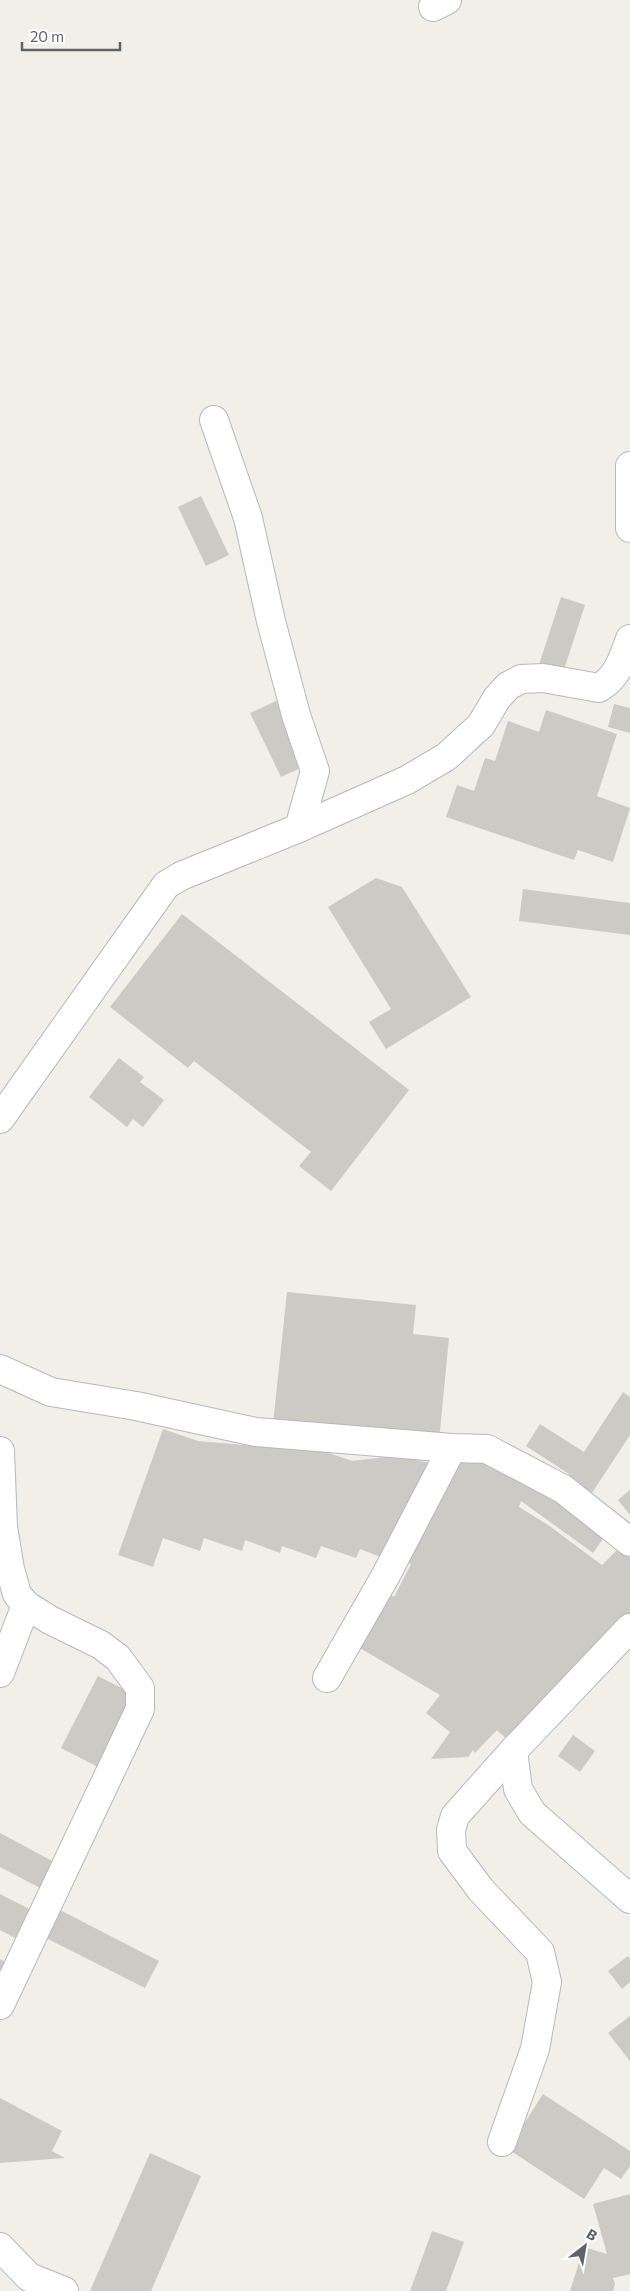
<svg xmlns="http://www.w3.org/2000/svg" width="630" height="2291" font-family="Commissioner,sans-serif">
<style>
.building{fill:#cccac5}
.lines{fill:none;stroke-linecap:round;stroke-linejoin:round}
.minor-casing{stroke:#b5b8bc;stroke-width:30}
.minor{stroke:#fff;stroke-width:28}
</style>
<rect width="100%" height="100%" fill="#f1efe8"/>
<g class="building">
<path d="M201 496 229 555 206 566 178 507Z"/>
<path d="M561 597 585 605 561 679 537 671Z"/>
<path d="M276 701 307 765 281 777 250 713Z"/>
<path d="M614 704 630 708V733L608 727Z"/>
<path d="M546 710 617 734 597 796 630 808 613 862 578 850 574 860 446 817 457 785 474 791 485 758 495 761 508 721 539 732Z"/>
<path d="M376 878 402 887 471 997 386 1049 369 1022 391 1009 328 907Z"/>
<path d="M523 889 630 903V935L519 921Z"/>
<path d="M182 914 409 1090 331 1191 299 1166 311 1152 194 1061 188 1068 110 1007Z"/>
<path d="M119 1058 144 1077 140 1082 164 1100 143 1127 133 1119 127 1127 89 1097Z"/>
<path d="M287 1292 416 1305 413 1334 449 1338 439 1441 273 1424Z"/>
<path d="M623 1392 630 1397V1435L590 1496 566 1480 569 1474 526 1446 540 1424 584 1452Z"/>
<path d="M163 1429 198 1441 279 1448 317 1449 352 1461 394 1456 436 1464 391 1561 360 1549 356 1558 321 1546 316 1558 282 1546 280 1553 245 1540 242 1551 204 1538 200 1551 163 1538 153 1567 118 1555Z"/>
<path d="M466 1454 532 1483 605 1536 593 1553 521 1501 519 1507 548 1525 602 1565 622 1545 630 1553V1623L510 1742 497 1730 475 1753 473 1750 468 1757 431 1759 450 1732 426 1713 440 1695 358 1647 389 1593 394 1597 411 1564 401 1560Z"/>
<path d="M630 1490V1515L618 1500Z"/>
<path d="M98 1676 137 1696 100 1768 61 1748Z"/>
<path d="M573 1735 595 1751 580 1772 558 1756Z"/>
<path d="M0 1833 56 1863 42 1889 0 1867Z"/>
<path d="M0 1894 33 1911 19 1940 0 1930Z"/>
<path d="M58 1909 159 1961 145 1988 44 1937Z"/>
<path d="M628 1956 630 1959V1982L622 1989 608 1971Z"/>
<path d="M0 1959 5 1962 0 1973Z"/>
<path d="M630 2016V2061L608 2033Z"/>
<path d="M543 2094 630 2151V2166L621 2179 604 2168 584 2199 508 2149Z"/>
<path d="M0 2098 62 2131 52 2151 65 2158 0 2163Z"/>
<path d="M150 2153 201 2176 151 2291H90Z"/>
<path d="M630 2194V2274L613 2278 615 2284 613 2291H570L584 2247 607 2254 593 2204Z"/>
<path d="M432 2231 464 2242 446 2291H410Z"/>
</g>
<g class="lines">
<defs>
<g id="minor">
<path d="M433 7 447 0"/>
<path d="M214 420 248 518 271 621 296 715 315 771 299 828"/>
<path d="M630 466V528"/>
<path d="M0 1119 166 885 181 876 299 828 407 780 446 757 481 725 497 698 508 686 521 679 543 678 599 688C618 677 623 658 630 639"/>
<path d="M0 1369 51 1392 136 1406 256 1432 452 1448 487 1449 563 1489 630 1542"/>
<path d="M0 1451 3 1527 10 1569 17 1594 26 1605 50 1620 101 1645 118 1658 140 1688V1709L0 2005"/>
<path d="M630 1628 513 1751 518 1789 532 1813 630 1899"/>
<path d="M0 1673 26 1605"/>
<path d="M327 1678 386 1575 452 1448"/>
<path d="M502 2142 535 2049 547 1982 540 1952 481 1890 452 1851 451 1830 455 1816 513 1751"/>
<path d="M0 2247 29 2277 64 2291"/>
</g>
</defs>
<use href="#minor" class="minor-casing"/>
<use href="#minor" class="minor"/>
</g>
<g transform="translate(585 2246) rotate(31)" stroke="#ffffff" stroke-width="4" paint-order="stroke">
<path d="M0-4L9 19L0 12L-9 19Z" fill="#5f6368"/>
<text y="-8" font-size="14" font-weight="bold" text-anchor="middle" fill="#5f6368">B</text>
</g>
<path d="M22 42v8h98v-8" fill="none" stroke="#5f6368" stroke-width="2.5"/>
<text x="30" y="42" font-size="15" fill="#5f6368" stroke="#ffffff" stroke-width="4" paint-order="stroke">20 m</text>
</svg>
